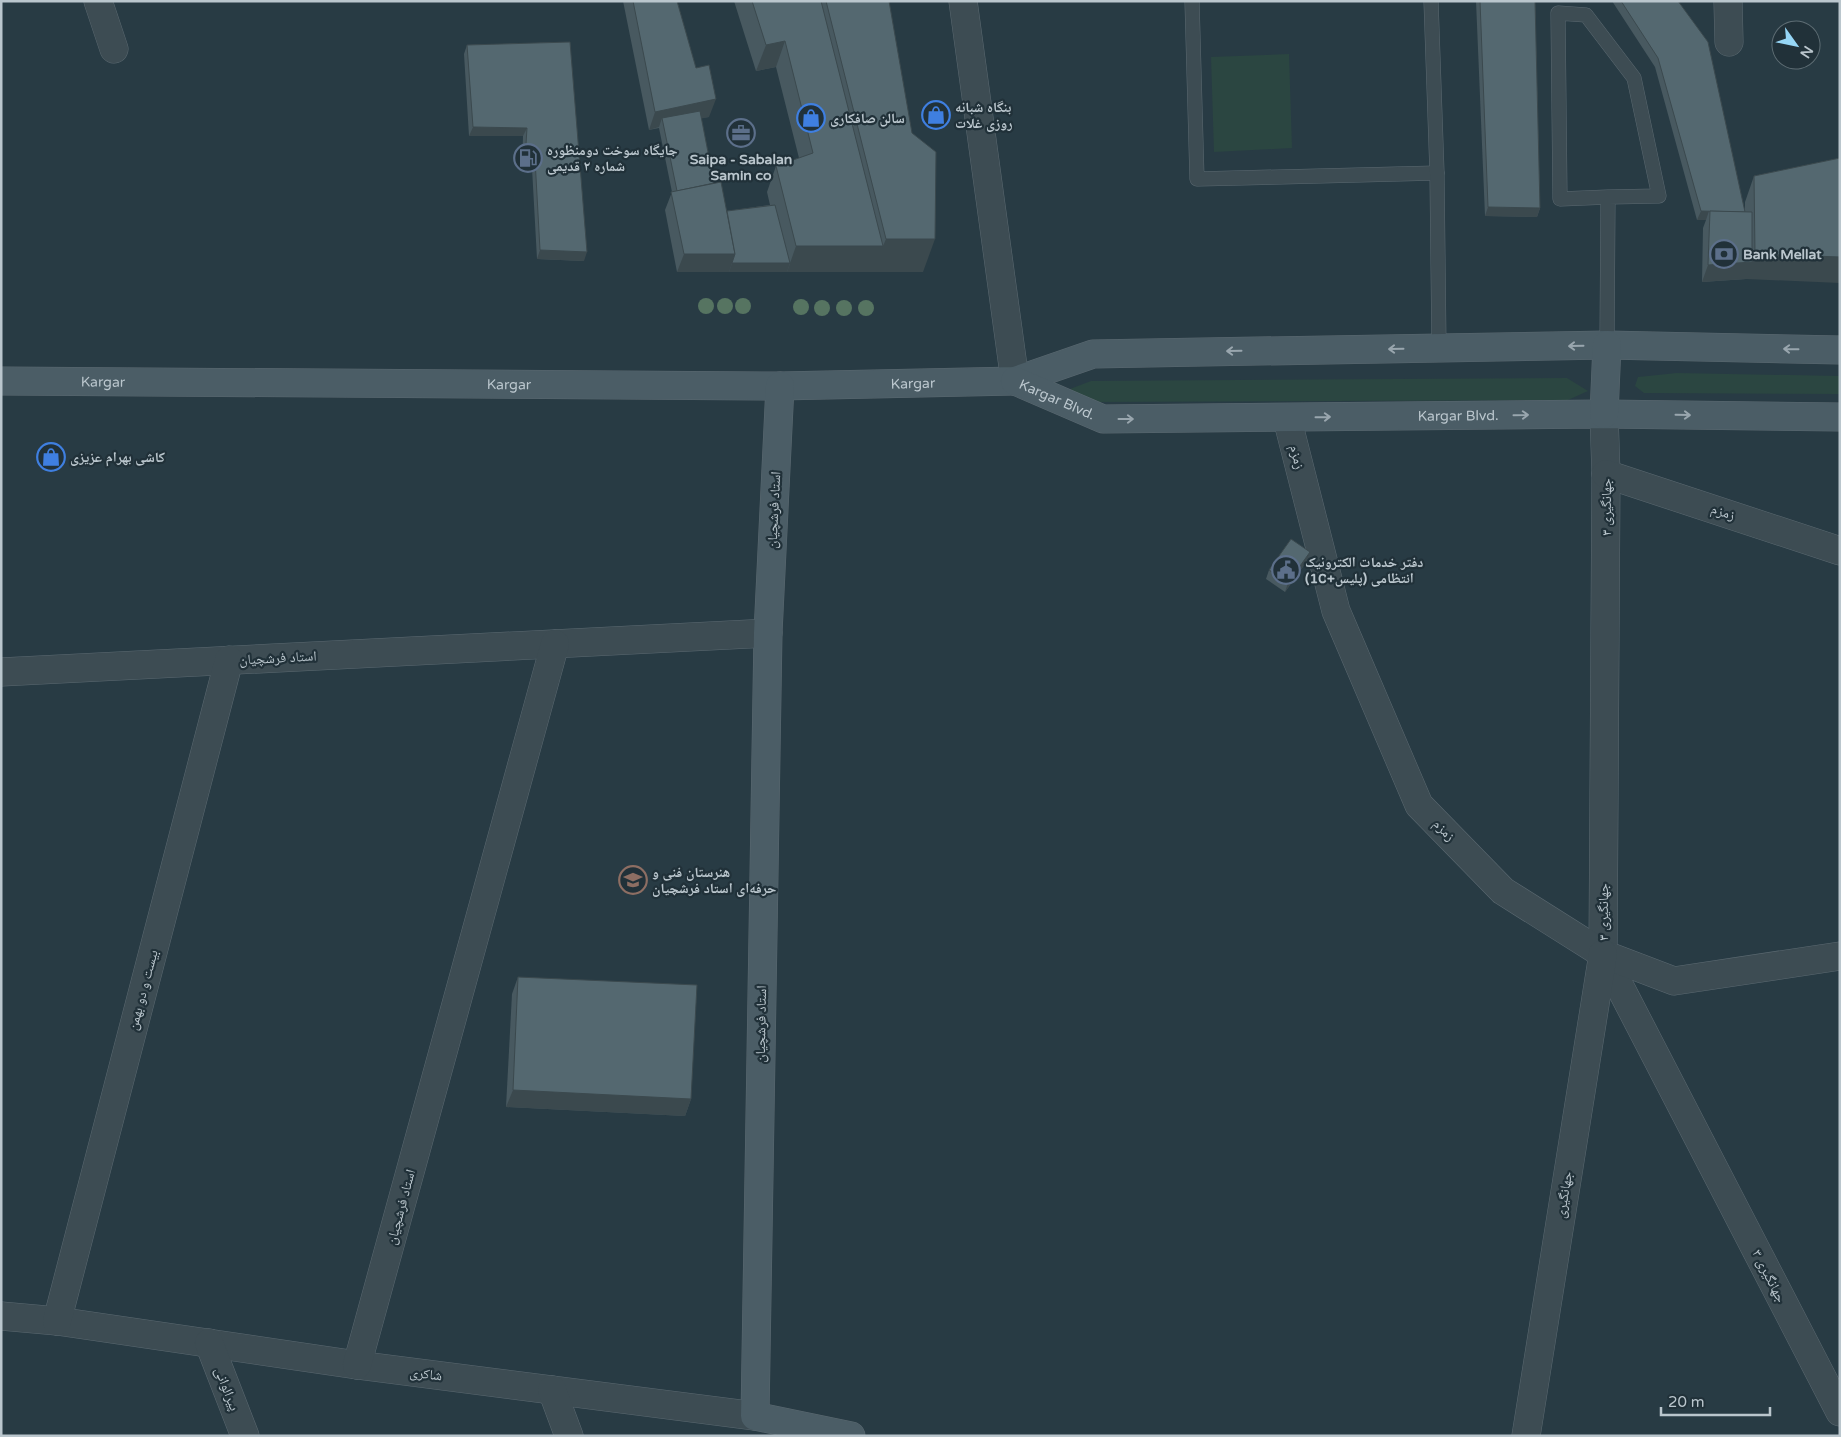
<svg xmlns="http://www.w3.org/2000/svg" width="1841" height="1437" font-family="'Varela Round','Noto Naskh Arabic',sans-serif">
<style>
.green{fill:#2b4641}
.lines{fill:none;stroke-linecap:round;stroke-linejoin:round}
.lane-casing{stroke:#5b6971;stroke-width:15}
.street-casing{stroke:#5b6971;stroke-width:29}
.secondary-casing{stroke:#5b6971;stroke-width:29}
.lane{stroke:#3d4c53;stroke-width:14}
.street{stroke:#3d4c53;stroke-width:28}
.secondary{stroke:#4b5d66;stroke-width:28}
.tree{fill:#567461}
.wall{fill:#485960}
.shaded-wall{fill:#3b494e}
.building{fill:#546870;stroke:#3b494e}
.oneway{stroke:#99a6ae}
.labels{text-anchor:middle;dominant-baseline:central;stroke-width:4.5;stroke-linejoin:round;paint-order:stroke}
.poi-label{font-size:14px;font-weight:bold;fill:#bac6cd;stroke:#213139;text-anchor:start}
.street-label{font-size:14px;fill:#bac6cd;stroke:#213139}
</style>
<rect width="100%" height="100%" fill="#283b44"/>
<g class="green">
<path d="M1289 54 1292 148 1214 152 1211 57Z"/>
<path d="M1677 373 1840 376V394L1644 393 1635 386 1638 377Z"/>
<path d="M1567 378 1588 391 1568 400 1093 402 1070 389 1091 381Z"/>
</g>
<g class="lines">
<defs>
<g id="lane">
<path d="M1192 1 1197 179 1437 173"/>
<path d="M1431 1 1437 173 1439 348"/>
<path d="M1607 345 1608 197 1659 196 1634 78 1586 15 1558 13 1560 199 1608 197"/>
</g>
<g id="street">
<path d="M98 1 114 49"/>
<path d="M963 1 1015 381"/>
<path d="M1728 1 1729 42"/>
<path d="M1604 414 1606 474 1603 954 1840 1412"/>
<path d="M1287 418 1336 611 1419 805 1503 891 1603 954 1674 981 1840 956"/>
<path d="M1606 474 1840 551"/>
<path d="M1 672 768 633"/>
<path d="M1 1316 57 1321 357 1365 755 1416"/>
<path d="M57 1321 229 660"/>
<path d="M209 1343 245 1436"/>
<path d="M357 1365 555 644"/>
<path d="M552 1390 569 1436"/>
<path d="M1526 1436 1603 954"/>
</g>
<g id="secondary">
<path id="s1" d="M1 381 780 386 1015 381 1093 354 1607 345 1840 350"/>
<path id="s2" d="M1015 381 1103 419 1604 414 1840 417"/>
<path d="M780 386 768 633 755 1416 851 1436"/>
<path d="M1604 414 1607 345"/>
</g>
</defs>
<use href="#lane" class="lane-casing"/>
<use href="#street" class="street-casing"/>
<use href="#secondary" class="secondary-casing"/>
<use href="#lane" class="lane"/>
<use href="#street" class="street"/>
<use href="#secondary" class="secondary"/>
</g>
<g class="tree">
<circle cx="706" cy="306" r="8"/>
<circle cx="725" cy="306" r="8"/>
<circle cx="743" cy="306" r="8"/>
<circle cx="801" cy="307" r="8"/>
<circle cx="822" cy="308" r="8"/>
<circle cx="844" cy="308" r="8"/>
<circle cx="866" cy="308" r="8"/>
</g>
<g class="wall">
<path d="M623 1H677L709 117 701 118 714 183 727 211 770 205 767 192 776 166 799 158 776 67 756 71 734 1H889L923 272H677L665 210 672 192 659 128 649 130Z"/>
<path d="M1476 1H1535L1540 208 1537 217 1485 216Z"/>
<path d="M1612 1H1678L1745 212V202L1754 176 1840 158 1746 279 1702 282 1703 228 1706 220H1697L1655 67Z"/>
<path d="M570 42 584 261 537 259 532 168 522 169 523 136H469L464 54 467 45Z"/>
<path d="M1310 552 1307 561 1285 592 1266 579 1269 570Z"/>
<path d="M518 977 691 1099 685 1116 506 1107 512 994Z"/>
</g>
<g class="shaded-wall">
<path d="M785 41 776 67 756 71 766 45Z"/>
<path d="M716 99 709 117 664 126 662 118 659 127 649 130 655 112Z"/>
<path d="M473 127 527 128 523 136H469Z"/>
<path d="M535 159 532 168 522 169 525 160Z"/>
<path d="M1488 207 1540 208 1537 217 1485 216Z"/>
<path d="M1701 211H1709L1706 220H1697Z"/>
<path d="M886 239H935L923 272H787L796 246H883Z"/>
<path d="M540 250 587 252 584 261 537 259Z"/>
<path d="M684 254H735L729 272H677Z"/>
<path d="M1755 254 1840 257V283L1746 279 1702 282 1708 265 1752 262Z"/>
<path d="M732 263H790L787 272H729Z"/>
<path d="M1310 552 1307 561 1285 592 1288 583Z"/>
<path d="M513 1090 691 1099 685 1116 506 1107Z"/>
</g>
<g class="building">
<path d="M633 1H677L696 68 709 65 716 99 655 112Z"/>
<path d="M752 1H821L883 246H796L776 166 813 153 785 41 766 45Z"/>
<path d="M826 1H889L912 133 936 152 935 239H886Z"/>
<path d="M1480 1H1535L1540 208 1488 207Z"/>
<path d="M1621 1H1678L1708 42 1745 212 1701 211 1658 58Z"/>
<path d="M570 42 587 252 540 250 535 159 525 160 527 128 473 127 467 45Z"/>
<path d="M700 111 714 183 677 191 662 118Z"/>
<path d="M1840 158V257L1755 254 1754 176Z"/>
<path d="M721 182 735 254H684L671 192Z"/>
<path d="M775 205 790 263H732L735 254 727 211Z"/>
<path d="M1710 211 1752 212V262L1708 265Z"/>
<path d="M1291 539 1310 552 1288 583 1269 570Z"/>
<path d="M518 977 697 985 691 1099 513 1090Z"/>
</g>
<defs><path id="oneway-shaft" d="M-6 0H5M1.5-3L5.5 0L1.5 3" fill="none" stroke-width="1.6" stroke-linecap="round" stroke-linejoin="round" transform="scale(1.25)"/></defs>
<g class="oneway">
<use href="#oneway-shaft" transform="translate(1576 346) rotate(179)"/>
<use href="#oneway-shaft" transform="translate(1396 349) rotate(179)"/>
<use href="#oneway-shaft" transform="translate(1791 349) rotate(-179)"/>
<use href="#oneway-shaft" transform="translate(1234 351) rotate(179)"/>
<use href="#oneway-shaft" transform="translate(1521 415) rotate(-1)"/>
<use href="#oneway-shaft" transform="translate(1683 415) rotate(1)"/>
<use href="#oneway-shaft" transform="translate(1323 417) rotate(-1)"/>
<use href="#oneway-shaft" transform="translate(1126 419)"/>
</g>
<defs>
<symbol id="shop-ring" viewBox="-11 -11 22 22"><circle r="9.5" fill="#213139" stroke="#3f7fe0" stroke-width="1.5"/><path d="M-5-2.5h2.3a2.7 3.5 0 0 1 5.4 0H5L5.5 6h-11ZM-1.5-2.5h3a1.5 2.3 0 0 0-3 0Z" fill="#3f7fe0"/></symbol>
<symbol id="office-ring" viewBox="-11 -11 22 22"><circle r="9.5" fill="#213139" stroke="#5c6f8a" stroke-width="1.5"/><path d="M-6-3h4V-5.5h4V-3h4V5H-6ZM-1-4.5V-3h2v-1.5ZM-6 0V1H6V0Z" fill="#5c6f8a"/></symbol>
<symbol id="fuel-ring" viewBox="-11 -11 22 22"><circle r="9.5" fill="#213139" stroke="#5c6f8a" stroke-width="1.5"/><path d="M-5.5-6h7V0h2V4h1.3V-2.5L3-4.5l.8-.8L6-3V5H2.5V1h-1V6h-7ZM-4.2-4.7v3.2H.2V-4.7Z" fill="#5c6f8a"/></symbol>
<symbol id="bank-ring" viewBox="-11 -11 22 22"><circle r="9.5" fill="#213139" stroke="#5c6f8a" stroke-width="1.5"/><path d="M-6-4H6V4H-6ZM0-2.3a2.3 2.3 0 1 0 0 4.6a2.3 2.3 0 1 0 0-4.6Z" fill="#5c6f8a"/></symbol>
<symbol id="civic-ring" viewBox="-11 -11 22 22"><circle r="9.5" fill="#213139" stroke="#5c6f8a" stroke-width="1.5"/><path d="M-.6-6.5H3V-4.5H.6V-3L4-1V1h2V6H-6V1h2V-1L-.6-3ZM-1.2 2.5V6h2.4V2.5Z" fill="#5c6f8a"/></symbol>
<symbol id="school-ring" viewBox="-11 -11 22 22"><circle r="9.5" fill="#213139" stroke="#8d6e63" stroke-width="1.5"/><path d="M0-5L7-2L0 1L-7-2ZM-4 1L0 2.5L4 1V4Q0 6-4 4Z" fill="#8d6e63"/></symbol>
</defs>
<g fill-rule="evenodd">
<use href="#shop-ring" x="920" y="99" width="32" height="32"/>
<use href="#shop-ring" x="795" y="102" width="32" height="32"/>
<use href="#office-ring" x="725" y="117" width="32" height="32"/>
<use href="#fuel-ring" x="512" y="142" width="32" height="32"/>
<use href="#bank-ring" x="1708" y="238" width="32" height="32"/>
<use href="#shop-ring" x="35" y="441" width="32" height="32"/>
<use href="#civic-ring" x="1270" y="554" width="32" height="32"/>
<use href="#school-ring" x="617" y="864" width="32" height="32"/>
</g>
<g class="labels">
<g class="poi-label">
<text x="955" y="107">بنگاه شبانه<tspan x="955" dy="16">روزی غلات</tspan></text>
<text x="830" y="118">سالن صافكارى</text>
<text x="547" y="150">جایگاه سوخت دومنظوره<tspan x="547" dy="16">شماره ۲ قدیمی</tspan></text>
<text x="741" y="159" text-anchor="middle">Saipa - Sabalan<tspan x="741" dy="16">Samin co</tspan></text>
<text x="1743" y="254">Bank Mellat</text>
<text x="70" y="457">کاشی بهرام عزیزی</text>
<text x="1305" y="562">دفتر خدمات الکترونیک<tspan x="1305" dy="16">انتظامی (پلیس+10)</tspan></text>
<text x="652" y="872">هنرستان فنی و<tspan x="652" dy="16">حرفه‌ای استاد فرشچیان</tspan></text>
</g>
<g class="street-label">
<text stroke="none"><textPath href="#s1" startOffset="102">Kargar</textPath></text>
<text stroke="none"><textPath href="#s1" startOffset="912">Kargar</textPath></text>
<text stroke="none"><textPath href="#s1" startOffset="508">Kargar</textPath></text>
<text stroke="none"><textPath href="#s2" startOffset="46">Kargar Blvd.</textPath></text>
<text stroke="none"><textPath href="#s2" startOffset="451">Kargar Blvd.</textPath></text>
<text transform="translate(1297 457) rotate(76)">زمزم</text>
<text transform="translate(1606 507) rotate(-90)">جهانگیری ۳</text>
<text transform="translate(774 510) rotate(-87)">استاد فرشچیان</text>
<text transform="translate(1723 512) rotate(18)">زمزم</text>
<text transform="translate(278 658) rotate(-3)">استاد فرشچیان</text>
<text transform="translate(1444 830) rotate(46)">زمزم</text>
<text transform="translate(1603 912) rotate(-90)">جهانگیری ۳</text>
<text transform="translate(143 990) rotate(-75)">بیست و دو بهمن</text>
<text transform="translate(761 1024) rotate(-89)">استاد فرشچیان</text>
<text transform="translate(1564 1195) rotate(-81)">جهانگیری</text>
<text transform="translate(401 1207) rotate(-75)">استاد فرشچیان</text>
<text transform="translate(1769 1276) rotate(63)">جهانگیری ۳</text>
<text transform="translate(426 1374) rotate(7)">شاکری</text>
<text transform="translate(227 1389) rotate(69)">پیرالوانی</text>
</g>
</g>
<rect width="1841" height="1437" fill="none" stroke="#bac6cd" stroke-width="5"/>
<g transform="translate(1796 45) rotate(123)"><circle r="24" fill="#213139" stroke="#5e6d74"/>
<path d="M0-4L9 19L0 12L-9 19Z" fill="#96d6f6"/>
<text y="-8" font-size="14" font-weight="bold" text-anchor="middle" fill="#bac6cd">N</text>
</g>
<path d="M1661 1407v8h109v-8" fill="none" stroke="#bac6cd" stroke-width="2.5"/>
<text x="1668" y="1407" font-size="15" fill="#bac6cd" stroke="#213139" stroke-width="4" paint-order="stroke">20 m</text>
</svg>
